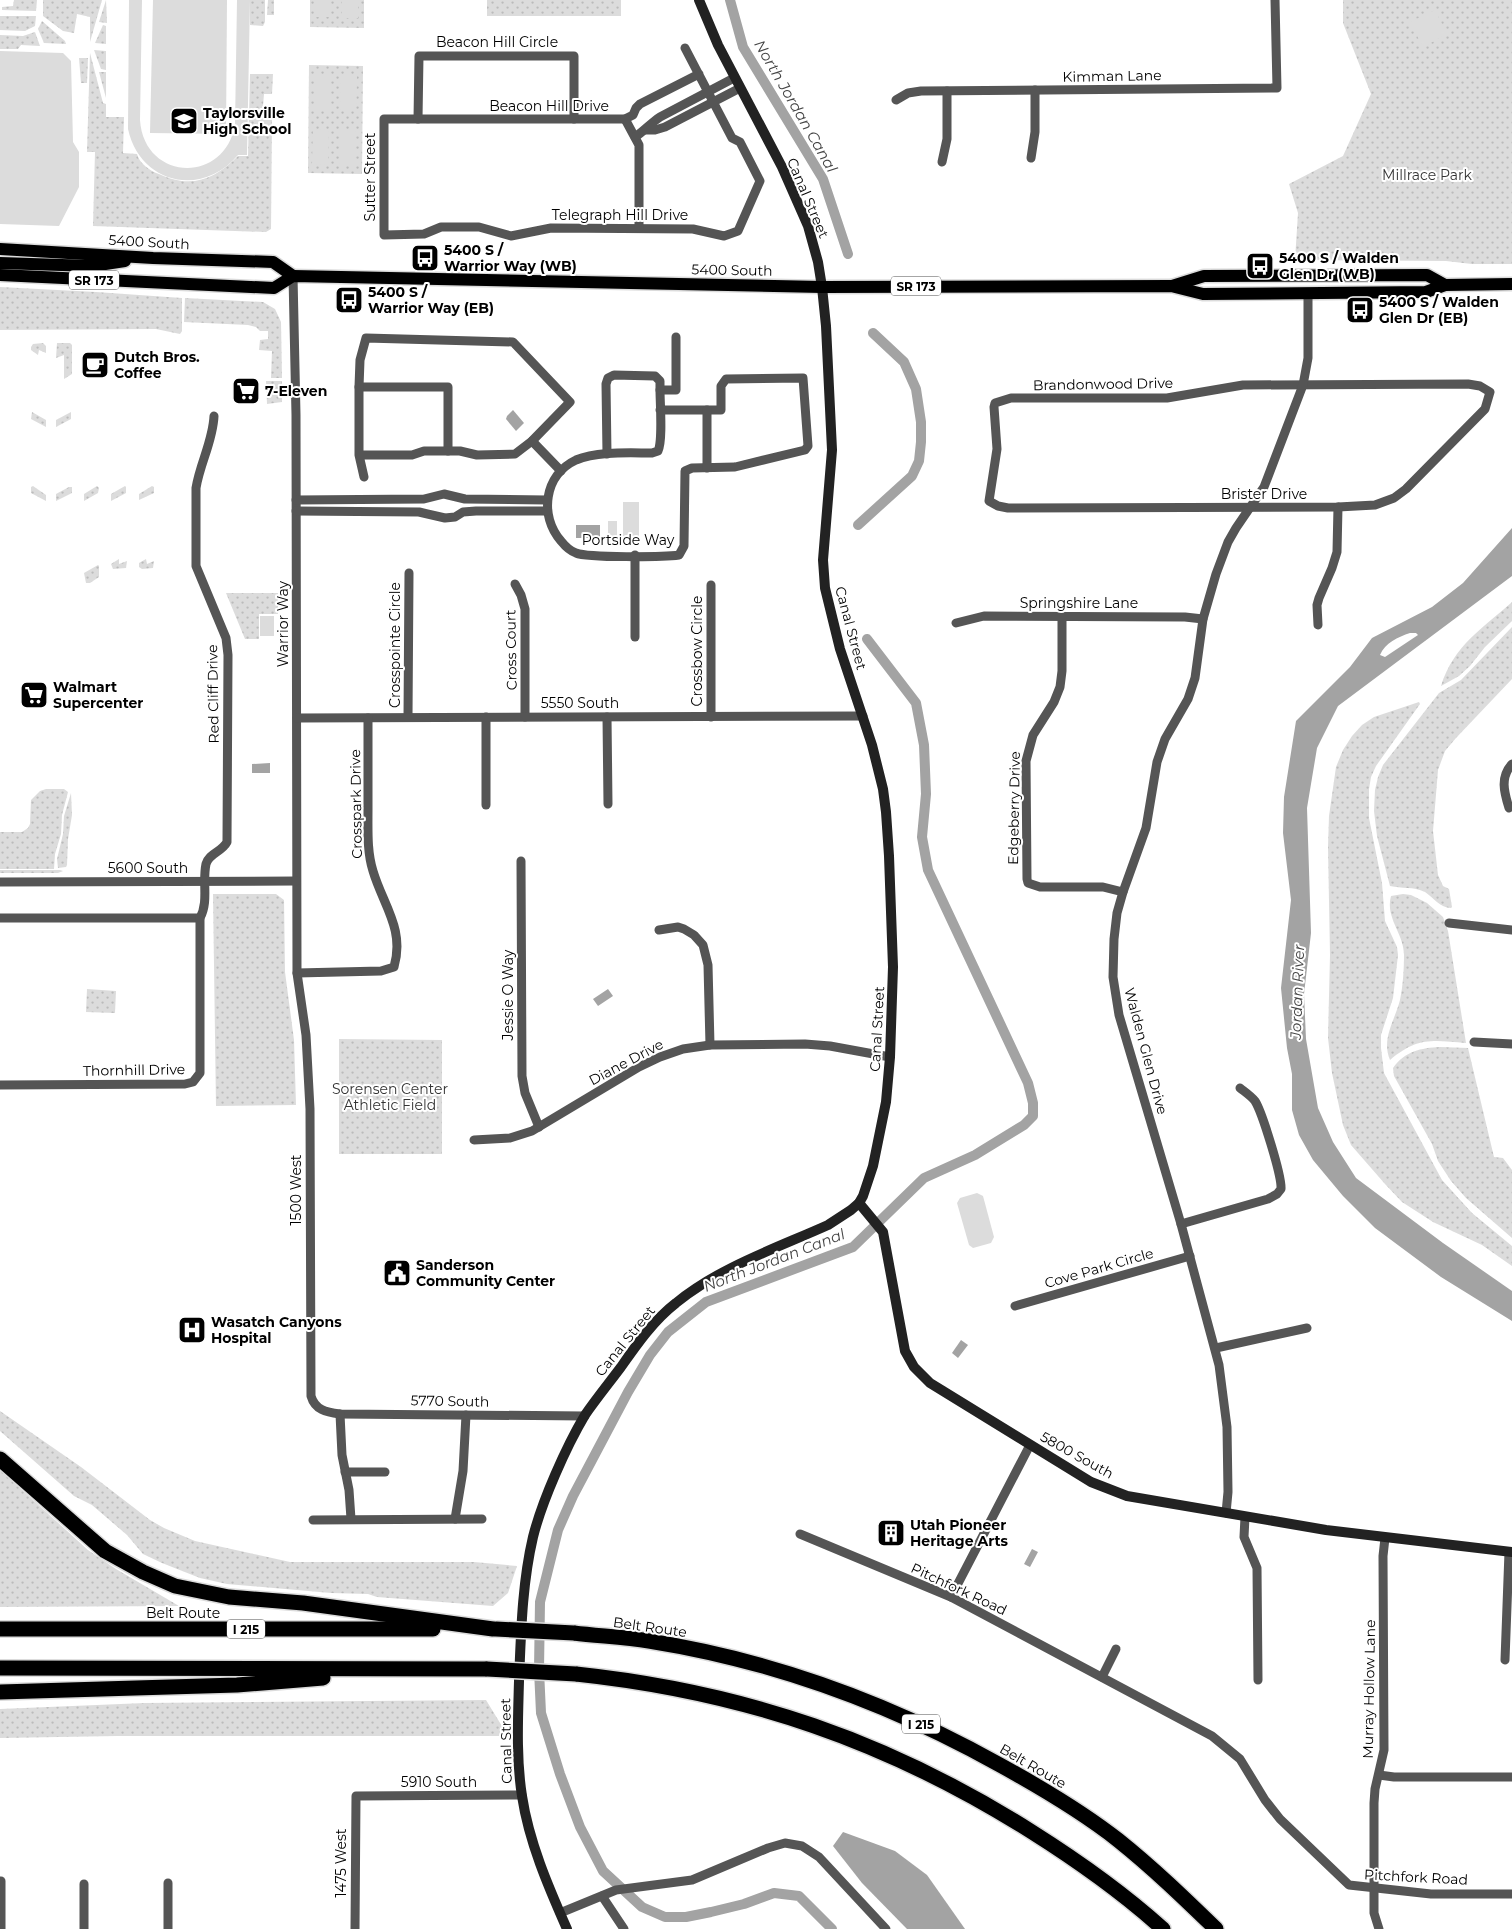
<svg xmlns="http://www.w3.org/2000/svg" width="1512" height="1929" font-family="Montserrat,sans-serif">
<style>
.green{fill:url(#green-dots)}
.pitch{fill:#dcdcdc}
.water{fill:#a3a3a3;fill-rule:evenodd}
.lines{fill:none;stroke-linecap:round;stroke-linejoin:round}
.canal{stroke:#a3a3a3;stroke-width:10}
.primary-casing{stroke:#dbdbdb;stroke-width:15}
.highway-casing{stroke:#dbdbdb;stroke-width:18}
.street{stroke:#555;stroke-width:9}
.secondary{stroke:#222;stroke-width:10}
.primary{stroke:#000;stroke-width:12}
.highway{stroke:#000;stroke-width:15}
.highway-bridge-casing{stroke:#dbdbdb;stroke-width:18;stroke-linecap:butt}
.highway-bridge{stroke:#000;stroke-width:15}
.labels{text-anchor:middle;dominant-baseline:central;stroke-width:4;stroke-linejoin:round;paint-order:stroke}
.shield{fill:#fff;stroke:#4c4c4c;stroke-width:1}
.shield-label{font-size:12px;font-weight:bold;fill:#000}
.street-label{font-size:14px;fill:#000;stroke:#fff}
.poi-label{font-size:14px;font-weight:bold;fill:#000;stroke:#fff;text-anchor:start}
.park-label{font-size:14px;fill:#333;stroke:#fff}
.water-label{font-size:15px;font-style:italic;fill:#444;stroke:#fff}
</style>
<defs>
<pattern id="green-dots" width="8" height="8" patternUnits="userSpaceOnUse" patternTransform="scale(1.25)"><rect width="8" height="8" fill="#dcdcdc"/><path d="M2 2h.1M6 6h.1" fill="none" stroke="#bbb" stroke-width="1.8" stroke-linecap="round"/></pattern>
</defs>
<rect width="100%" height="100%" fill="#fff"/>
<g class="green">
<path d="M14 0H37L36 11 2 10V7L13 6Z"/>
<path d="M43 0H102L90 42V17L77 14 74 33 63 31 43 16Z"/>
<path d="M106 0 107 23 99 22Z"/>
<path d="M250 0H265V22L263 26 250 25Z"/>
<path d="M268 0H274V15H267Z"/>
<path d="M310 0H364V28L310 27Z"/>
<rect x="487" y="0" width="134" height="16"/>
<path d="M1343 0H1512V264H1472L1446 261 1295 260 1298 213 1289 184 1343 156 1371 94 1343 23Z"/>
<path d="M0 16H36L35 26 25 31 0 30Z"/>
<path d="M42 21 65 41 66 44 44 43 38 29Z"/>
<path d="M103 25 106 26V44L95 43Z"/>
<path d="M35 32 40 46 21 45 18 49H0V35L23 36Z"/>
<path d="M94 50 106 51V70L101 69Z"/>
<path d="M90 53 103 103 106 104V117H124L123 153 137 154C139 163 150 171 159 174 191 189 214 180 238 156H248L250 74H273L272 94H264L262 118H272L271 229 266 232 93 226 95 152H87Z"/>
<path d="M79 58H88L87 83H81Z"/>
<path d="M309 65 363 66 362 174 308 173Z"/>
<path d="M99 72H106V98Z"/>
<path d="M0 287 96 292 182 298V331L180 334 156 329 0 330Z"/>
<path d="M185 298 263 302 275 309 281 322 282 378H271L272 351 259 350 260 340 268 339V331H260L256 327 248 325 184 322Z"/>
<path d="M43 343 46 346V353L39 350 38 355 31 350V347L33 344Z"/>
<path d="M57 343H70L72 345V374L64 379V355L56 358Z"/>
<path d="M266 381H282V402L267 404Z"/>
<path d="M32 412 46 420V427L31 419Z"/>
<path d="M71 412V419L56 427V420Z"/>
<path d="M33 486 46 495V501L31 493V487Z"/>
<path d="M97 486 99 488 98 493 84 501V494Z"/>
<path d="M125 486 126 487V493L111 501V494Z"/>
<path d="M152 486 154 487V493L139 500V494Z"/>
<path d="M69 487H72V493L56 501V494Z"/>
<path d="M119 559V564L127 561 126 568 113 569 111 564Z"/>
<path d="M146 559 147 564 154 561 153 568 142 569 139 567V563Z"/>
<path d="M98 565 99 566V577L90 583H86L84 573Z"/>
<path d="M226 593H278V614H259V639H245Z"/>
<path d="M1512 602V621L1485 647 1470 666 1459 676 1441 686C1454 645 1482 629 1512 602Z"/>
<path d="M1512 627V679L1456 738 1445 751 1438 770 1433 831 1438 875 1443 886 1449 889 1452 907 1451 908C1440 908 1434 898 1425 892 1413 886 1402 889 1390 886L1377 836 1374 811 1375 790 1378 777 1383 765 1439 693 1461 680Z"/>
<path d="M1419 702 1420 704 1376 766 1371 777 1369 789V818L1382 883 1385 921 1397 947 1398 955 1393 998 1381 1035V1048L1384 1073 1442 1180 1472 1213 1512 1246V1266L1482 1245 1433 1222 1416 1211 1402 1202 1385 1184 1351 1145 1343 1125 1332 1073 1328 1038 1330 955 1328 847 1329 816 1336 767 1343 750 1352 736 1362 725 1374 717Z"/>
<path d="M46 789H64L68 792 62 815 61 834 55 854 54 869H0V832H22L28 828 30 824 31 800 40 791Z"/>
<path d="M71 793 72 815 68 839 67 865 66 867 58 868 57 859 63 834 64 816Z"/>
<path d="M0 870H60L63 871 58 873H0Z"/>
<path d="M213 894H276L284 900 285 972 294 1040 296 1105 216 1106Z"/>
<path d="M1403 894 1411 895 1427 903 1443 917 1448 931 1466 1043C1432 1040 1417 1037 1390 1060 1381 1039 1395 1020 1400 1000 1403 986 1404 969 1404 955 1404 933 1385 918 1391 896Z"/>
<path d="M87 989 116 991 115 1013 86 1012Z"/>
<path d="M339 1039 442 1040V1154H339Z"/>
<path d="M1440 1047 1468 1048 1494 1157 1503 1158 1512 1170V1238L1466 1198 1451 1181 1438 1161 1432 1144 1394 1076 1393 1068C1405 1051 1421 1048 1440 1047Z"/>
<path d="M0 1411 81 1467 150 1520 164 1528 195 1541 290 1562H474L517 1566 508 1593 493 1606 377 1597 368 1594 331 1593 227 1584 200 1578 162 1563 143 1554 127 1535 92 1505 74 1496 0 1431Z"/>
<path d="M0 1470 88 1550 116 1569 179 1606 0 1607Z"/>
<path d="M486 1700 508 1736H117L0 1738V1709L145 1703Z"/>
</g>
<g class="pitch">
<path d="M129 0H142L140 120C144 181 224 185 235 125L237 0H250L247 155H238C202 198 140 184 128 129Z"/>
<path d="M153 0H227L226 134 150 133Z"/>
<rect x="315" y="0" width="16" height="17"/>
<rect x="342" y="0" width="16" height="18"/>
<path d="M1435 10 1447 34 1423 47 1410 22Z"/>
<path d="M0 51 63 53 71 61 73 142 79 152V187L59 226 0 224Z"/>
<rect x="314" y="76" width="16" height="35"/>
<path d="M341 76H357L356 111H340Z"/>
<path d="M313 129 329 130 328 165 312 164Z"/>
<path d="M340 130H356L355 165H339Z"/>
<rect x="623" y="502" width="16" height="34"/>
<rect x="608" y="521" width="9" height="21"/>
<rect x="260" y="616" width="14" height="20"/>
<path d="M977 1193 983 1196 994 1237 991 1243 973 1248 969 1245 957 1203 960 1198Z"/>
</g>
<g class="water">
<path d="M513 410 524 423 516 431 506 419 507 416Z"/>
<rect x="576" y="525" width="24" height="13"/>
<path d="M1512 528V576L1338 706 1317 748 1307 808 1311 933 1304 994 1306 1039 1318 1108 1333 1142 1356 1178 1443 1243 1512 1291V1321L1441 1277 1375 1228 1343 1196 1313 1160 1299 1135 1292 1110V1074L1287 1048 1281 988 1291 900 1283 833 1284 797 1296 721 1350 667 1372 638 1432 607 1463 583ZM1410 633H1416L1418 635 1385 657 1380 655C1385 643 1398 637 1410 633Z"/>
<path d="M270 763V773H252V764Z"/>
<path d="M608 989 613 996 598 1006 593 999Z"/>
<path d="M961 1340 968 1345 958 1358 952 1353Z"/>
<path d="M1032 1549 1038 1552 1030 1567 1024 1564Z"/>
<path d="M843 1832 895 1851 927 1875 965 1929H907L862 1883 833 1846Z"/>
</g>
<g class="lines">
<g class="canal">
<path d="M730 0 743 47 823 179 848 254"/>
<path d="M858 525 912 476 919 461 921 442V422L916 389 904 362 873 333"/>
<path d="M832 1929 799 1896 774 1893 744 1904 711 1912 686 1917H665L642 1907 603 1871 580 1827 560 1774 541 1713 539 1670 540 1602 558 1530 573 1496 628 1392 650 1355 668 1332 706 1302 853 1247 924 1178 975 1155 1024 1125 1033 1116V1103L1028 1083 928 870 922 837 926 794 924 745 916 703 867 639"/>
</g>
<defs>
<g id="primary">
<path d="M0 249 153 258 273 262 293 276"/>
<path d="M0 263 92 266 125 261"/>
<path d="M0 275 274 288 293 276 822 287 1171 286 1203 294 1426 292 1445 285 1512 284"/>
<path d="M1172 286 1204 276 1427 275 1445 285"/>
</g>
<g id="highway">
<path d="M0 1459 105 1551 143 1572 175 1586 229 1597 303 1603 493 1629"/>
<path d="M0 1629H433"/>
<path d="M574 1633C598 1636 624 1637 649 1641 775 1661 889 1703 1000 1765 1040 1787 1081 1811 1118 1840 1153 1868 1184 1898 1216 1929"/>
<path d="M0 1668 487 1669"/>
<path d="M576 1674C745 1692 888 1741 1032 1832 1078 1861 1123 1893 1163 1929"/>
<path d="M0 1692 237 1685 323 1678"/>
</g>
</defs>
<use href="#primary" class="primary-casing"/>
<use href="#highway" class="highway-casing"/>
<g class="street">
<path d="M685 48 732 138 740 142 760 181 738 231 724 236 693 229 551 228 511 236 479 227H441L424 234 384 235V119H625L633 115 636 108 640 104 699 74"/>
<path d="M896 100 908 93 921 91 1277 88 1275 0"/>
<path d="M418 119 419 56H574V119"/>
<path d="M625 119 639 145V228"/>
<path d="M646 130H655L665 127 740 88"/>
<path d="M635 137C644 131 651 123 660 117L734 78"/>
<path d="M1031 158 1035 132V90"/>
<path d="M942 162 947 139V91"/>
<path d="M293 276 296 415 297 973 306 1035 310 1109 311 1396C315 1410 326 1412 340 1414L585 1416"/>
<path d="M1468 384 1480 386 1490 392 1485 409 1406 489 1394 498 1375 505 1338 507 1008 508 998 506 989 501 997 449 994 407 995 403 1011 398H1167L1243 385Z"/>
<path d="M359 387H448V451"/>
<path d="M660 410H721V386L726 379 803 378 808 446 805 450 735 467 692 468 685 471 684 546 679 555C664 557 588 558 576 553 570 551 565 546 561 541 539 516 544 475 576 460 597 451 629 453 652 453L658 451C663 441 660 403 660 390H676V337"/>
<path d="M707 410V468"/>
<path d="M532 441 561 471"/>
<path d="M607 454 606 384 608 378 614 375 655 376 660 381V390"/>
<path d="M359 455H412L424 451H460L477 455 515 454 532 441 570 402 513 342 366 338 360 360 359 387V455L364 477"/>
<path d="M296 500 424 499 444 494 465 499 547 500"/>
<path d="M296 511 419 512 445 518 455 517 463 512 476 511H547"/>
<path d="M515 584 521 595 525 609V717"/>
<path d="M711 585V717"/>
<path d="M1062 616V671L1060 687 1054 702 1033 735 1026 761 1027 879 1028 883 1040 887H1103L1123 892"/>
<path d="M956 623 984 616 1185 617 1203 619"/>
<path d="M1318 625 1317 605 1319 598 1332 568 1337 552 1338 507"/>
<path d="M635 637V555"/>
<path d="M408 717 409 573"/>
<path d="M486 717V805"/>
<path d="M607 717 608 804"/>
<path d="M297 718 863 716"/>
<path d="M1509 808C1504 792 1500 777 1512 764"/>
<path d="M521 861 522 1076 525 1093 539 1127"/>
<path d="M0 882 296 881"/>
<path d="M0 918H200"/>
<path d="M1449 923 1512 930"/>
<path d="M659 930 678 927 684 929 694 935 703 945 708 965 710 1045"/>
<path d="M297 973 381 971 394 967C405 929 383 905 373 871 367 852 368 831 368 810 368 779 368 749 368 718"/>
<path d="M1474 1042 1512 1044"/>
<path d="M0 1085 185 1084 193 1082 200 1073V918C209 901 202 883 206 864 209 853 222 852 227 842L228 655 226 638 196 566V488C200 463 213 441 214 416"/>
<path d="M474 1140 510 1138 532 1131 639 1067 660 1057 683 1049 710 1045 805 1044 830 1046 890 1057"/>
<path d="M1181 1224 1268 1199 1277 1194 1281 1189C1282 1176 1262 1112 1255 1101 1251 1096 1245 1092 1240 1088"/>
<path d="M1015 1306 1190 1256"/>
<path d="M1216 1348 1307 1328"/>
<path d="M340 1414 342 1455 349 1490 351 1519"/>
<path d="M345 1472H385"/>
<path d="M1226 1513 1228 1492 1227 1427 1219 1365 1181 1224 1119 1015 1113 977 1114 939 1117 913 1123 892 1146 828 1157 762 1165 739 1188 699 1195 678 1203 619 1216 574 1228 542 1236 528 1264 487 1303 385 1308 358V294"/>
<path d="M1245 1517 1244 1537 1257 1568 1258 1680"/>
<path d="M455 1519 463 1471 466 1415"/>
<path d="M313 1520 482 1519"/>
<path d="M800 1534 951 1597 1212 1736 1240 1759 1265 1800 1280 1819 1349 1885 1431 1894H1512"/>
<path d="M951 1597 1030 1445"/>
<path d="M1505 1660 1509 1552"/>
<path d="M1102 1677 1116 1649"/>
<path d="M1379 1775 1394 1777H1512"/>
<path d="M1 1881V1929"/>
<path d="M168 1883V1929"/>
<path d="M84 1884V1929"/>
<path d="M602 1896 624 1929"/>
<path d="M560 1913 616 1890 692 1880 768 1848 785 1843 802 1846 819 1857 886 1929"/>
<path d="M355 1929 356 1796 522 1795"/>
<path d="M1379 1929 1374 1913V1803L1375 1789 1384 1750 1383 1556 1385 1538"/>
</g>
<g class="secondary">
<path d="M859 1203 883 1232 905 1351 914 1367 930 1383 1091 1482 1127 1496 1326 1530 1512 1552"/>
<path d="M567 1929C548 1886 529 1842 522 1796 516 1758 518 1718 519 1681 521 1633 522 1584 533 1537 542 1501 566 1447 585 1415 596 1399 609 1383 621 1367 637 1344 654 1320 676 1303 720 1267 777 1248 828 1225L851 1210 859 1203 863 1196 873 1166 886 1102 890 1057 893 967 889 856 886 812 883 789 872 745 840 649 825 588 823 560 832 450 826 326 822 287 818 262 808 226 782 167 718 45 699 0"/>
</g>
<use href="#primary" class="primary"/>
<use href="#highway" class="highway"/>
<defs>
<g id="highway-bridge">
<path d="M496 1629 574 1633"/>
<path d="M487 1669 576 1674"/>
</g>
</defs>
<use href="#highway-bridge" class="highway-bridge-casing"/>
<use href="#highway-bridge" class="highway-bridge"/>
</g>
<defs>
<symbol id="school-square" viewBox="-11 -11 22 22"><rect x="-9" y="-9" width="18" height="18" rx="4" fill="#000" stroke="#fff"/><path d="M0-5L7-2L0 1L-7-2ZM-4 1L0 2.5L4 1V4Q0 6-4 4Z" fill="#fff"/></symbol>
<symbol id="bus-square" viewBox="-11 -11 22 22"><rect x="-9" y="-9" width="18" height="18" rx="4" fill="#000" stroke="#fff"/><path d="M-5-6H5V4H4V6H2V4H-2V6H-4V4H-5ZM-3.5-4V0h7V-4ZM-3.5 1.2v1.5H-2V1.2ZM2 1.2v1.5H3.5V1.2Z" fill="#fff"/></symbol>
<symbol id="cafe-square" viewBox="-11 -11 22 22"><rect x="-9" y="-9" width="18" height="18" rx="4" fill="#000" stroke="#fff"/><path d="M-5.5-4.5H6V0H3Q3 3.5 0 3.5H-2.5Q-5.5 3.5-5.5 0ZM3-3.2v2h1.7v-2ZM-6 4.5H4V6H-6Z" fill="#fff"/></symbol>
<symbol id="supermarket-square" viewBox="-11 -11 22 22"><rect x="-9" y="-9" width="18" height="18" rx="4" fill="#000" stroke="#fff"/><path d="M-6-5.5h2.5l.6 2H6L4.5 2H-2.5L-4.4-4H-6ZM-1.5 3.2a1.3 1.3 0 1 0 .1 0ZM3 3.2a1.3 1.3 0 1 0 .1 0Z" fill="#fff"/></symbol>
<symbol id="civic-square" viewBox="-11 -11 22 22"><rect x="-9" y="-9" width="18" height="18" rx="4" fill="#000" stroke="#fff"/><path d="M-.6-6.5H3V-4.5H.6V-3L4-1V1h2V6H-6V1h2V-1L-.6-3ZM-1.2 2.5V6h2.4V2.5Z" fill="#fff"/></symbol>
<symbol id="hospital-square" viewBox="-11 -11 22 22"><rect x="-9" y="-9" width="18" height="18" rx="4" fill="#000" stroke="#fff"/><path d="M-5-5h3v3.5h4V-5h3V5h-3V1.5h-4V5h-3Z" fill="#fff"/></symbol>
<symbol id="building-square" viewBox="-11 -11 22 22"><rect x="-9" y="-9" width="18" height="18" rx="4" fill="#000" stroke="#fff"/><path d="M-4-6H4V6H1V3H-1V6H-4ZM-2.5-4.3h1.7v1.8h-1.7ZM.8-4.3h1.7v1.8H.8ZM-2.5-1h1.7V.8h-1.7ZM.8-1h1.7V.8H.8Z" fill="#fff"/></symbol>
</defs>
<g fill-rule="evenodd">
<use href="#school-square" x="168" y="105" width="32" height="32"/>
<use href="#bus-square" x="409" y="242" width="32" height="32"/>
<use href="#bus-square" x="1244" y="250" width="32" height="32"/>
<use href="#bus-square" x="333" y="284" width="32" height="32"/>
<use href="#bus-square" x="1344" y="294" width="32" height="32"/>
<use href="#cafe-square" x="79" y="349" width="32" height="32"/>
<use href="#supermarket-square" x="230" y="375" width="32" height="32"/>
<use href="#supermarket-square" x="18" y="679" width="32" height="32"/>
<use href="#civic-square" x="381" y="1257" width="32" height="32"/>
<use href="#hospital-square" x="176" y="1314" width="32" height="32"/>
<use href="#building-square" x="875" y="1517" width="32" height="32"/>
</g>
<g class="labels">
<g class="shield">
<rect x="69" y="270.5" width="50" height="19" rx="4"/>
<rect x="891" y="276.5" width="50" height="19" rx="4"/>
<rect x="227" y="1619.5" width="38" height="19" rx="4"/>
<rect x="902" y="1714.5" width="38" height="19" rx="4"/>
</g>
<g class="shield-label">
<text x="94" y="280">SR 173</text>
<text x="916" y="286">SR 173</text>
<text x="246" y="1629">I 215</text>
<text x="921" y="1724">I 215</text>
</g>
<g class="street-label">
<text x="497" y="42">Beacon Hill Circle</text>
<text transform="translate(1112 76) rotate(-1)">Kimman Lane</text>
<text x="549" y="106">Beacon Hill Drive</text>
<text transform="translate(370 177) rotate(-90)">Sutter Street</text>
<text transform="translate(808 198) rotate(67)">Canal Street</text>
<text x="620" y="215">Telegraph Hill Drive</text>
<text transform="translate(149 242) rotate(3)">5400 South</text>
<text transform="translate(732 270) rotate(1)">5400 South</text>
<text transform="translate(1103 384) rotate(-1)">Brandonwood Drive</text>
<text x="1264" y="494">Brister Drive</text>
<text x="628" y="540">Portside Way</text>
<text x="1079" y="603">Springshire Lane</text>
<text transform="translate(283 624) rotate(-90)">Warrior Way</text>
<text transform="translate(851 628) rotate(75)">Canal Street</text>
<text transform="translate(395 645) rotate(-90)">Crosspointe Circle</text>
<text transform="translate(511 650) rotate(-91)">Cross Court</text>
<text transform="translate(697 651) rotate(-90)">Crossbow Circle</text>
<text transform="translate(213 694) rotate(-91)">Red Cliff Drive</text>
<text x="580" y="703">5550 South</text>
<text transform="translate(356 804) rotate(-91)">Crosspark Drive</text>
<text transform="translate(1014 808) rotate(-89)">Edgeberry Drive</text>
<text x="148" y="868">5600 South</text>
<text transform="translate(508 995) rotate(-90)">Jessie O Way</text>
<text transform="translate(877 1029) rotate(-87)">Canal Street</text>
<text transform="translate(1146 1051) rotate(75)">Walden Glen Drive</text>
<text transform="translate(626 1062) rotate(-28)">Diane Drive</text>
<text transform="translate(134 1070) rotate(-1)">Thornhill Drive</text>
<text transform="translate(296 1190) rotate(-90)">1500 West</text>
<text transform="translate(1099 1268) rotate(-16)">Cove Park Circle</text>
<text transform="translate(625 1341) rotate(-51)">Canal Street</text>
<text transform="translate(450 1401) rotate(1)">5770 South</text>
<text transform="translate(1077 1455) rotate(29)">5800 South</text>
<text transform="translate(959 1589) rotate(25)">Pitchfork Road</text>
<text x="183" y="1613">Belt Route</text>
<text transform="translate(650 1627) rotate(8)">Belt Route</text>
<text transform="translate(1369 1689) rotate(-89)">Murray Hollow Lane</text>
<text transform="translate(506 1741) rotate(-91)">Canal Street</text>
<text transform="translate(1033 1766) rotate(30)">Belt Route</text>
<text x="439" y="1782">5910 South</text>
<text transform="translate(341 1863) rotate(-90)">1475 West</text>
<text transform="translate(1416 1877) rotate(3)">Pitchfork Road</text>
</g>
<g class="poi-label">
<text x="203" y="113">Taylorsville<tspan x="203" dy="16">High School</tspan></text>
<text x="444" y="250">5400 S /<tspan x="444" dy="16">Warrior Way (WB)</tspan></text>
<text x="1279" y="258">5400 S / Walden<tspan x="1279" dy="16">Glen Dr (WB)</tspan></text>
<text x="368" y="292">5400 S /<tspan x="368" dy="16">Warrior Way (EB)</tspan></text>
<text x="1379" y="302">5400 S / Walden<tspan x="1379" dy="16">Glen Dr (EB)</tspan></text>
<text x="114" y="357">Dutch Bros.<tspan x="114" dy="16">Coffee</tspan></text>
<text x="265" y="391">7-Eleven</text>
<text x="53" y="687">Walmart<tspan x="53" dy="16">Supercenter</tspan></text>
<text x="416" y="1265">Sanderson<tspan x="416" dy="16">Community Center</tspan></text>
<text x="211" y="1322">Wasatch Canyons<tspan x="211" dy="16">Hospital</tspan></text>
<text x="910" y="1525">Utah Pioneer<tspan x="910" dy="16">Heritage Arts</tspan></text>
</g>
<g class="park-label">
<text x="1427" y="175">Millrace Park</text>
<text x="390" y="1089">Sorensen Center<tspan x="390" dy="16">Athletic Field</tspan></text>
</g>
<g class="water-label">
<text transform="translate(796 106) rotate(60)">North Jordan Canal</text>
<text transform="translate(1297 992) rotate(-88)">Jordan River</text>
<text transform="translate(774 1260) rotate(-21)">North Jordan Canal</text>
</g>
</g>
</svg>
